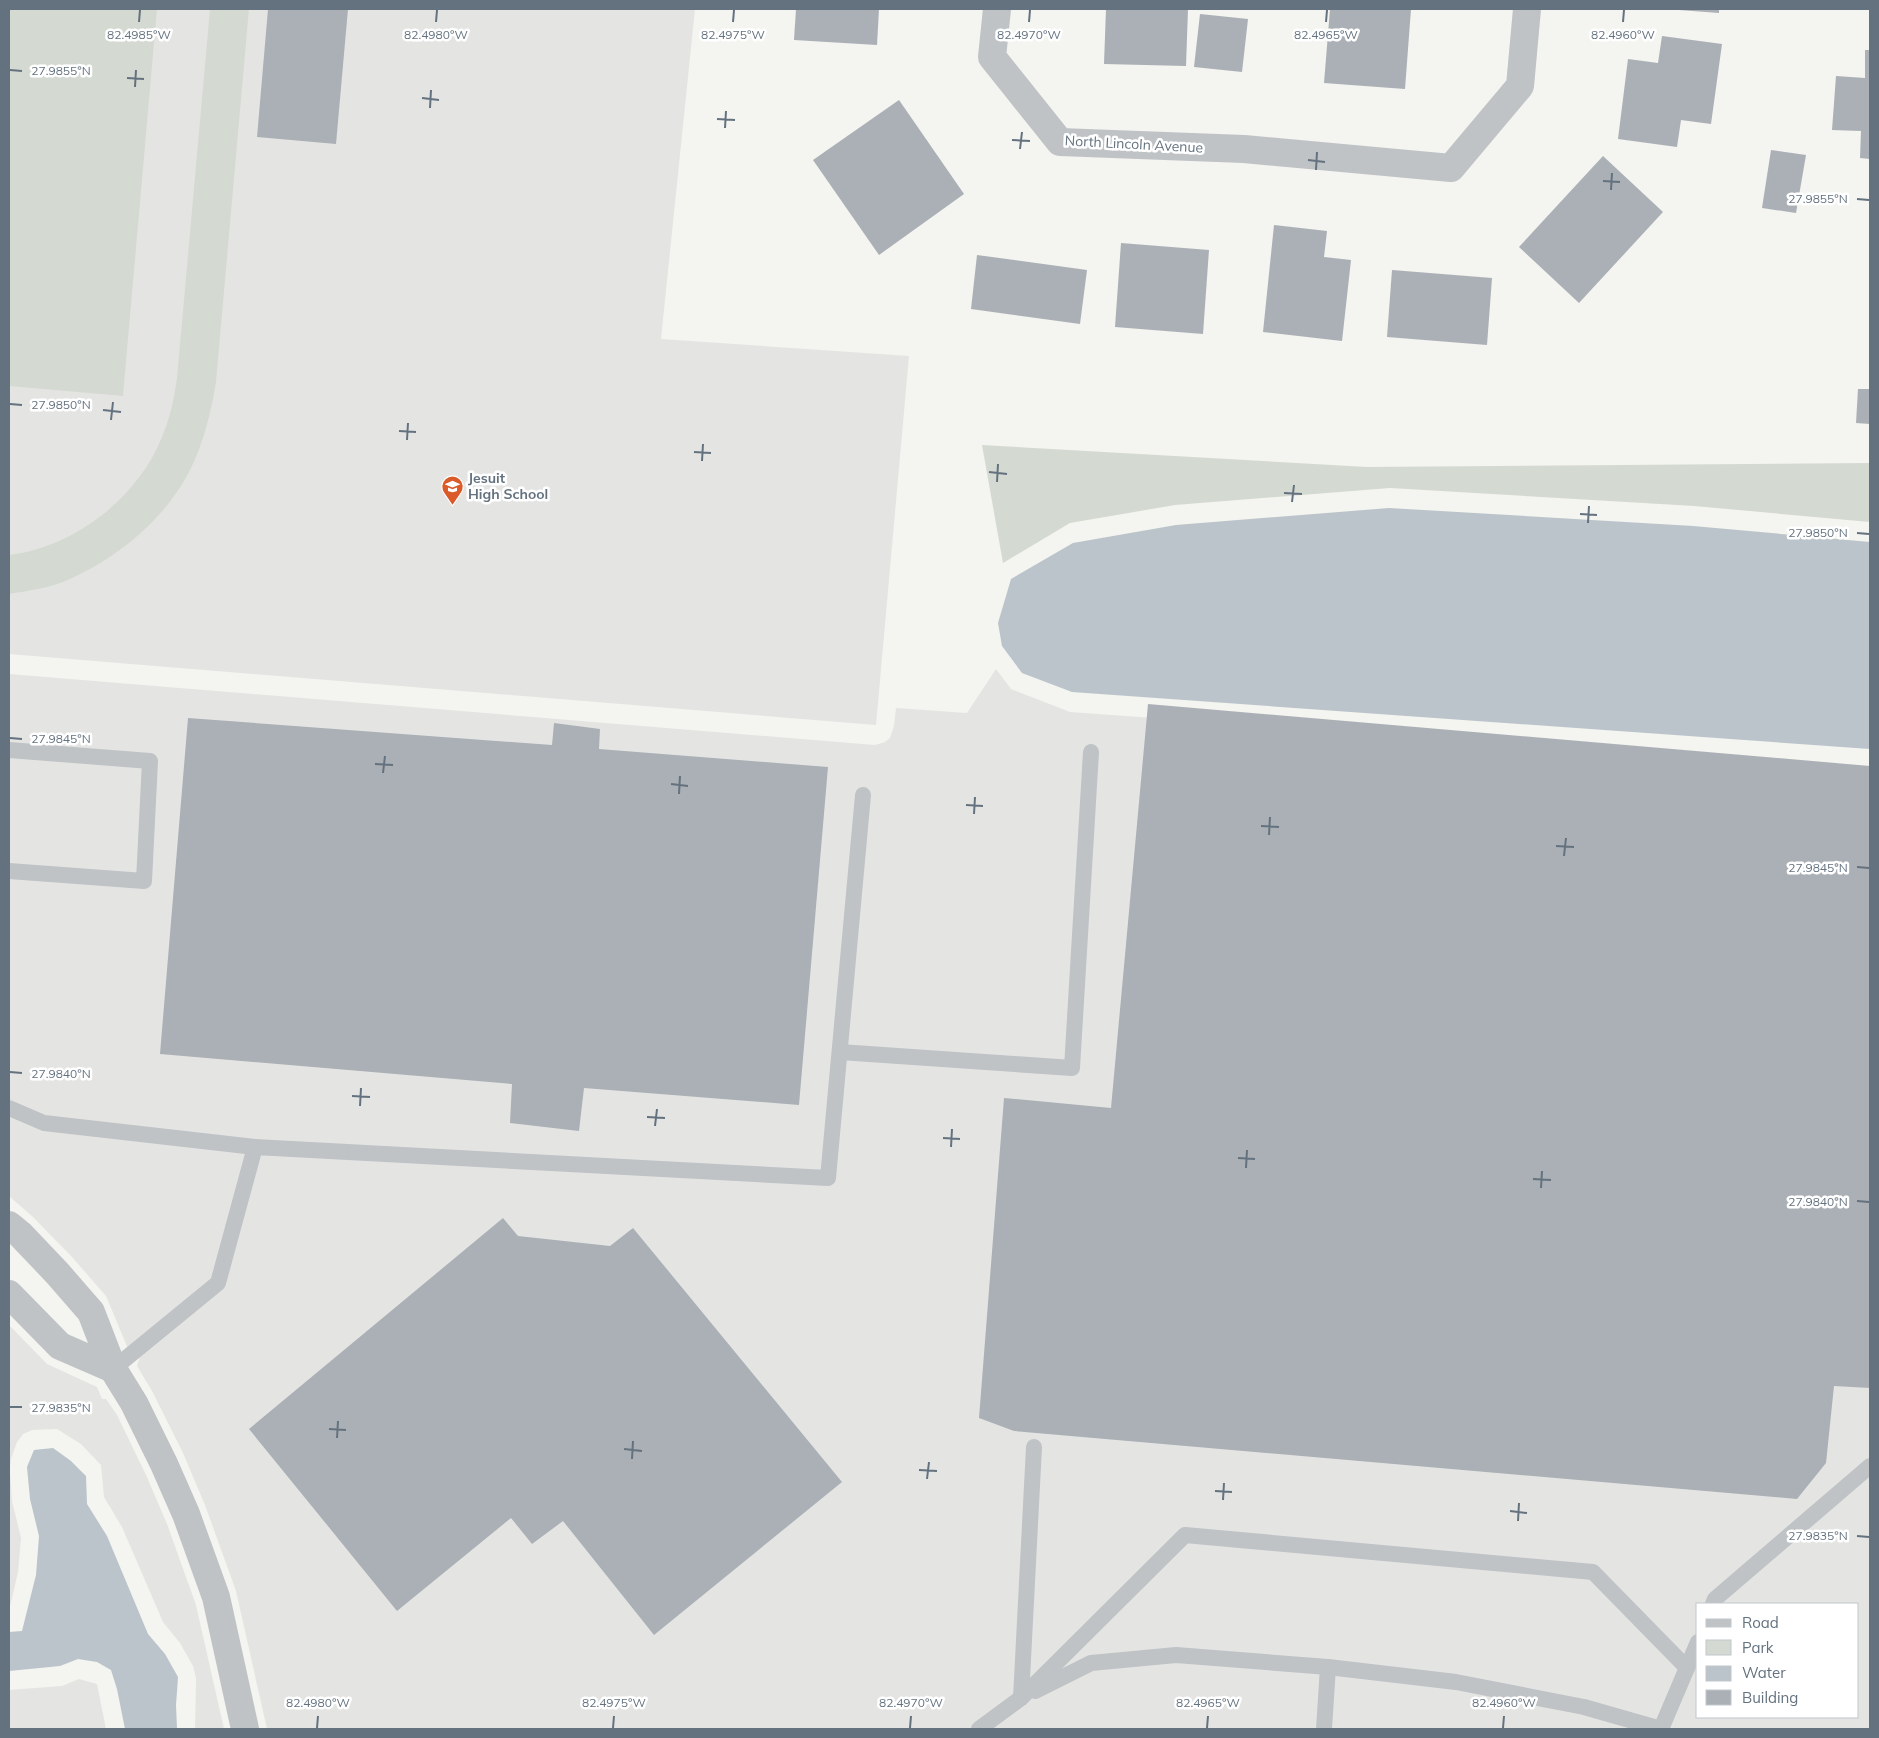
<svg xmlns="http://www.w3.org/2000/svg" width="1879" height="1738" font-family="Mulish,sans-serif">
<style>
.built{fill:#e4e5e3;fill-rule:evenodd}
.green{fill:#d4dad1}
.water{fill:#bac4ca}
.building{fill:#aab0b5}
.lines{fill:none;stroke-linecap:round;stroke-linejoin:round}
.service{stroke:#bfc3c6;stroke-width:16}
.minor{stroke:#bfc3c6;stroke-width:28}
.ticks{fill:none;stroke:#64727f;stroke-width:2}
.labels{text-anchor:middle;dominant-baseline:central;stroke-width:5;stroke-linejoin:round;paint-order:stroke}
.street-label{font-size:14px;fill:#64727f;stroke:#fff}
.poi-label{font-size:14px;font-weight:bold;fill:#64727f;stroke:#fff;text-anchor:start}
.ticks-label{font-size:12px;text-anchor:middle;fill:#64727f;stroke:#fff;stroke-width:5;stroke-linejoin:round;paint-order:stroke}
</style>
<rect width="100%" height="100%" fill="#f4f4f0"/>
<g class="built">
<path d="M9 9H695L661 339 909 356 876 725 9 654Z"/>
<path d="M996 669 1011 689 1070 712 1870 769V1729H267L236 1591 205 1505 183 1453 152 1391 137 1366 140 1356 129 1351 106 1296 72 1257 33 1217 9 1196V674L875 745 885 742 890 738 894 726 896 708 967 713ZM1698 1604H1858V1717H1698Z"/>
<path d="M9 1325 47 1364 97 1387 102 1399H106L117 1415 146 1475 167 1524 196 1605 224 1729H195L196 1678 193 1666 180 1643 163 1622 122 1527 104 1497 101 1465 81 1444 57 1429 32 1430 23 1434 17 1442 11 1459 10 1469 12 1501 21 1538 18 1572 9 1611Z"/>
<path d="M79 1679 97 1684 106 1729H9V1690L62 1686Z"/>
</g>
<g class="green">
<path d="M9 9H157L123 396 9 386Z"/>
<path d="M210 9H249L216 382C212 406 207 429 198 452 176 510 124 555 68 580 49 588 28 591 9 594V555C74 547 137 499 162 437 170 418 174 399 177 378Z"/>
<path d="M982 445 1367 467 1870 463V522L1694 506 1390 488 1175 505 1070 523 1003 563Z"/>
</g>
<g class="water">
<path d="M1389 508 1693 526 1870 542V749L1072 692 1022 673 1002 646 998 623 1011 579 1073 543 1176 525Z"/>
<path d="M53 1448 71 1461 86 1476 87 1504 107 1536 148 1634 165 1654 178 1677 176 1705 177 1729H125L117 1689 111 1670 97 1662 78 1659 60 1666 9 1671V1632L22 1631 36 1575 39 1536 30 1499 27 1467 34 1450Z"/>
</g>
<g class="building">
<path d="M268 9H348L336 144 257 137Z"/>
<path d="M796 9H879L877 45 794 40Z"/>
<path d="M1106 9H1188L1186 66 1104 64Z"/>
<path d="M1330 9H1411L1405 89 1324 83Z"/>
<path d="M1680 9H1719V13L1679 10Z"/>
<path d="M1200 14 1248 19 1242 72 1194 67Z"/>
<path d="M1662 36 1722 44 1711 124 1681 120 1677 147 1618 139 1628 59 1658 63Z"/>
<path d="M1865 50H1870V159L1860 158 1861 131 1832 130 1836 76 1865 78Z"/>
<path d="M899 100 964 194 879 255 813 160Z"/>
<path d="M1771 150 1806 155 1796 213 1762 208Z"/>
<path d="M1603 156 1663 212 1579 303 1519 247Z"/>
<path d="M1274 225 1327 231 1324 257 1351 260 1342 341 1263 332Z"/>
<path d="M1121 243 1209 250 1203 334 1115 327Z"/>
<path d="M977 255 1087 270 1080 324 971 309Z"/>
<path d="M1392 270 1492 278 1487 345 1387 337Z"/>
<path d="M1858 389H1870V424L1856 423Z"/>
<path d="M1148 704 1870 766V1388L1834 1386 1826 1463 1797 1499 1014 1431 979 1418 1004 1098 1111 1108Z"/>
<path d="M188 718 552 745 554 723 600 729 599 749 828 767 799 1105 584 1088 579 1131 510 1123 512 1084 160 1054Z"/>
<path d="M503 1218 518 1236 610 1246 633 1228 842 1482 654 1635 563 1521 532 1544 511 1518 397 1611 249 1429Z"/>
</g>
<g class="lines">
<g class="service">
<path d="M9 750 150 761 144 881 9 871"/>
<path d="M840 1052 1072 1068 1091 752"/>
<path d="M9 1108 44 1123 255 1147"/>
<path d="M113 1369 218 1283 255 1147 828 1178 863 795"/>
<path d="M1713 1604 1715 1599 1870 1466"/>
<path d="M1035 1691 1091 1663 1176 1655 1328 1667 1456 1682 1584 1707 1661 1729"/>
<path d="M1021 1698 1034 1447"/>
<path d="M979 1729 1021 1698 1185 1535 1593 1572 1687 1668"/>
<path d="M1324 1729 1328 1667"/>
<path d="M1661 1729 1698 1642"/>
</g>
<g class="minor">
<path d="M997 9 992 57 1060 142 1244 149 1451 168 1520 86 1527 9"/>
<path d="M9 1225 20 1234 58 1274 91 1312 113 1369 134 1403 164 1464 186 1514 216 1597 245 1729"/>
<path d="M9 1294 60 1346 113 1369"/>
</g>
</g>
<path class="ticks" d="M139 22 140 10M436 22 437 10M733 22 734 10M1029 22 1030 10M1326 22 1327 10M1623 22 1624 10M10 70 22 71M127 78 144 79M135 87 136 70M422 98 439 100M430 108 431 90M717 119 735 120M725 128 726 111M1012 140 1030 141M1020 149 1022 132M1308 160 1325 162M1316 170 1317 152M1603 181 1620 182M1611 190 1612 173M1857 199 1869 200M10 404 22 405M103 410 121 412M111 420 113 402M399 431 416 432M407 440 408 423M694 452 711 453M702 461 703 444M989 472 1007 474M997 482 998 464M1284 493 1302 494M1292 502 1294 485M1580 514 1597 515M1588 523 1589 506M1857 533 1869 534M10 738 22 739M375 764 393 765M383 773 385 756M671 784 688 786M679 794 680 776M966 805 983 806M974 814 975 797M1261 826 1279 827M1269 835 1270 817M1556 846 1574 847M1564 856 1566 838M1857 867 1869 868M10 1072 22 1073M352 1096 370 1097M360 1106 361 1088M647 1117 665 1118M655 1126 657 1109M943 1138 960 1139M951 1147 952 1129M1238 1158 1255 1159M1246 1168 1247 1150M1533 1179 1551 1180M1541 1188 1542 1171M1857 1201 1869 1202M10 1407H22M329 1429 346 1430M337 1438 338 1421M624 1449 642 1451M632 1459 633 1441M919 1470 937 1471M927 1479 929 1462M1215 1491 1232 1492M1223 1500 1224 1483M1510 1511 1527 1513M1518 1521 1519 1503M1857 1536 1869 1537M317 1728 318 1716M613 1728 614 1716M910 1728 911 1716M1207 1728 1208 1716M1503 1728 1504 1716"/>
<defs>
<symbol id="school-pin" viewBox="-11 -11 22 30"><path d="M0 17L-7.5 6A9.5 9.5 0 1 1 7.5 6Z" fill="#da5a2a" stroke="#fff"/><path d="M0-5L7-2L0 1L-7-2ZM-4 1L0 2.5L4 1V4Q0 6-4 4Z" fill="#fff"/></symbol>
</defs>
<g fill-rule="evenodd">
<use href="#school-pin" x="440" y="474" width="25" height="34"/>
</g>
<g class="labels">
<g class="street-label">
<text transform="translate(1134 144) rotate(3)">North Lincoln Avenue</text>
</g>
<g class="poi-label">
<text x="468" y="478">Jesuit<tspan x="468" dy="16">High School</tspan></text>
</g>
</g>
<g class="ticks-label">
<text x="139" y="39">82.4985°W</text>
<text x="436" y="39">82.4980°W</text>
<text x="733" y="39">82.4975°W</text>
<text x="1029" y="39">82.4970°W</text>
<text x="1326" y="39">82.4965°W</text>
<text x="1623" y="39">82.4960°W</text>
<text x="61" y="75">27.9855°N</text>
<text x="1818" y="203">27.9855°N</text>
<text x="61" y="409">27.9850°N</text>
<text x="1818" y="537">27.9850°N</text>
<text x="61" y="743">27.9845°N</text>
<text x="1818" y="872">27.9845°N</text>
<text x="61" y="1078">27.9840°N</text>
<text x="1818" y="1206">27.9840°N</text>
<text x="61" y="1412">27.9835°N</text>
<text x="1818" y="1540">27.9835°N</text>
<text x="318" y="1707">82.4980°W</text>
<text x="614" y="1707">82.4975°W</text>
<text x="911" y="1707">82.4970°W</text>
<text x="1208" y="1707">82.4965°W</text>
<text x="1504" y="1707">82.4960°W</text>
</g>
<rect width="1879" height="1738" fill="none" stroke="#64727f" stroke-width="20"/>
<rect x="1696" y="1603" width="162" height="115" fill="#ffffff" stroke="#c1c7cc"/>
<rect x="1706" y="1619" width="25" height="8" fill="#bfc3c6" stroke="#c1c7cc"/>
<text x="1742" y="1628" font-size="15" fill="#64727f">Road</text>
<rect x="1706" y="1640" width="25" height="15" fill="#d4dad1" stroke="#c1c7cc"/>
<text x="1742" y="1653" font-size="15" fill="#64727f">Park</text>
<rect x="1706" y="1666" width="25" height="15" fill="#bac4ca" stroke="#c1c7cc"/>
<text x="1742" y="1678" font-size="15" fill="#64727f">Water</text>
<rect x="1706" y="1690" width="25" height="15" fill="#aab0b5" stroke="#c1c7cc"/>
<text x="1742" y="1703" font-size="15" fill="#64727f">Building</text>
</svg>
